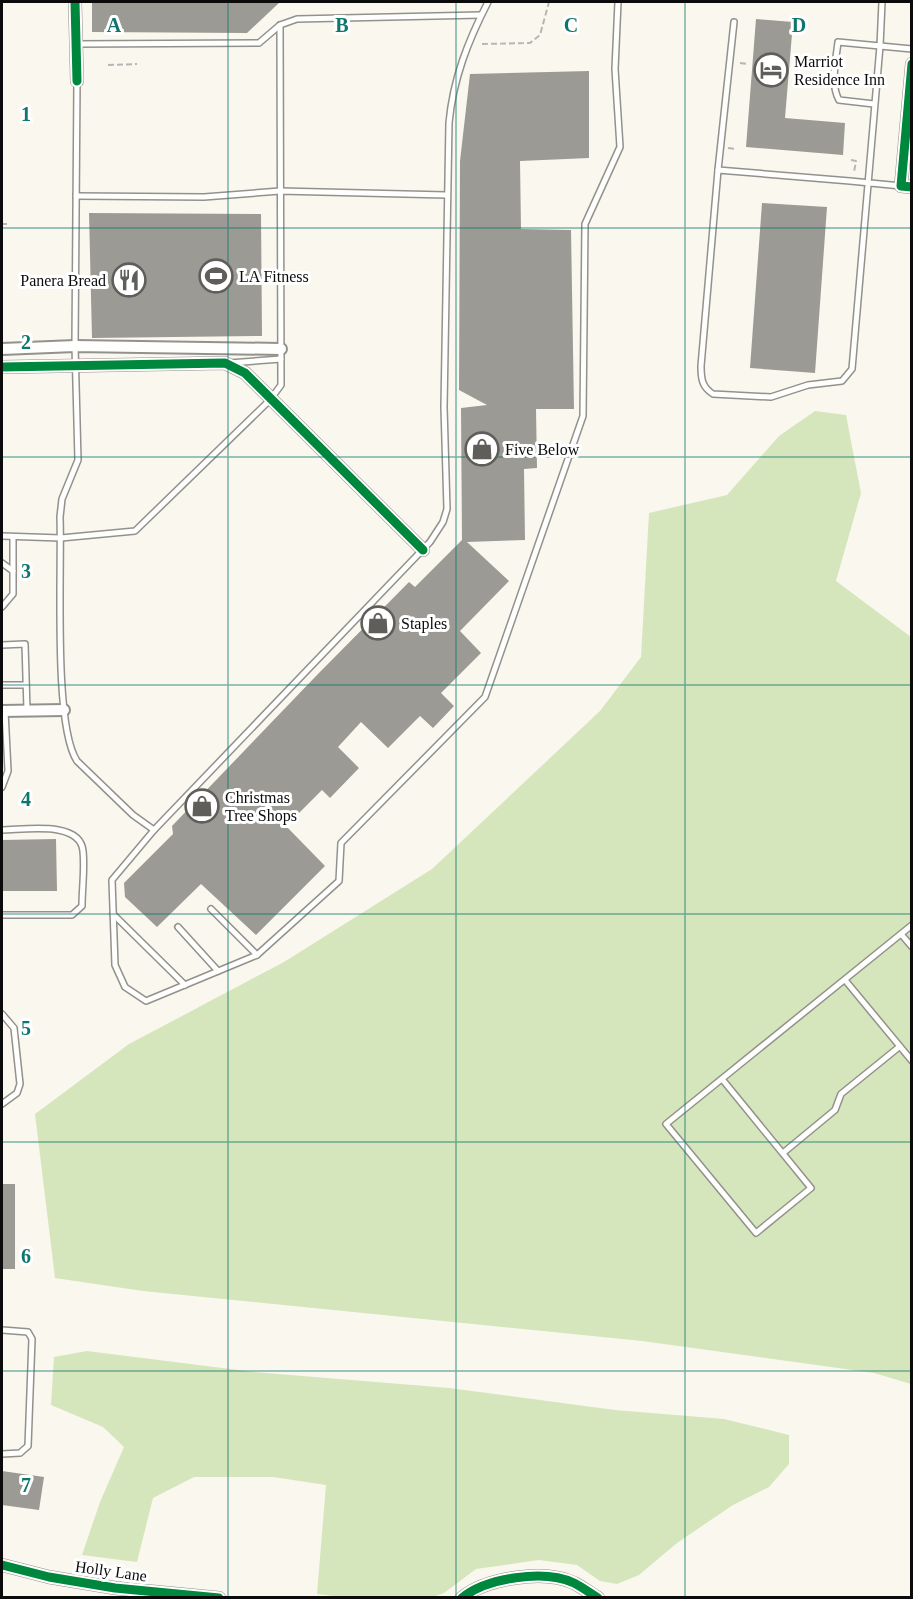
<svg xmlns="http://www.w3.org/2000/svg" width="913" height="1599" font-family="'Times New Roman',serif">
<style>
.forest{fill:#d6e6bc}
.building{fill:#9c9a95}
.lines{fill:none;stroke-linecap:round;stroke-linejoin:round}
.lane-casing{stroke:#93918d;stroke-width:8}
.street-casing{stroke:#93918d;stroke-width:14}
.path{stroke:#b7b6b5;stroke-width:2;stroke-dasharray:6 3;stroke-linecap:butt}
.lane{stroke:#fefefc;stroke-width:5}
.street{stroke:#fefefc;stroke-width:10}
.cycleway-casing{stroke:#fff;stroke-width:13}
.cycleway{stroke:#00873e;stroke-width:9}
.grid{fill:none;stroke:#0f766e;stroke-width:1.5;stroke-opacity:0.55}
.labels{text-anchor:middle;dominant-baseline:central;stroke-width:6;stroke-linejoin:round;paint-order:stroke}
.poi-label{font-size:16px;fill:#0b0b0b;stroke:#fff;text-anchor:start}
.street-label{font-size:16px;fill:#0b0b0b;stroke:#fff}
.grid-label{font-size:20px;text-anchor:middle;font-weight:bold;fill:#0f766e;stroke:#fff;stroke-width:6;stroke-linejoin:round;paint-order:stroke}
</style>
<rect width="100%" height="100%" fill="#faf7ee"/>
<g class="forest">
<path d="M815 411 846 415 861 493 836 581 911 637V1384L874 1373 642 1341 143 1291 55 1278 35 1114 129 1044 284 962 432 869 600 711 641 657 649 513 727 495 779 436Z"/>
<path d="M87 1351 254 1372 449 1388 615 1410 724 1419 789 1435V1464L769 1487 733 1505 677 1543 639 1575 617 1584 600 1581 577 1565 539 1560 476 1569 444 1593 433 1597 349 1598 317 1594 326 1485 273 1477H194L153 1498 137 1562 82 1555 100 1502 124 1447 103 1427 51 1405 54 1357Z"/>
</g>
<g class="building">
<path d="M92 2H280L247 33 92 32Z"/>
<path d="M756 19 793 22 785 118 845 123 843 155 746 147Z"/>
<path d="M589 71V158L520 161 521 229 571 230 574 409H536L537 468 524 469 525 540 467 542 509 581 460 631 481 653 441 693 454 706 433 728 420 716 388 748 361 722 338 747 359 768 330 798 322 790 286 826 325 866 256 935 201 884 157 927 125 897 124 883 173 834 172 826 317 675 409 582 415 587 462 540 461 408 487 405 459 390 460 161 470 74Z"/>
<path d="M762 203 827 207 815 373 750 368Z"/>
<path d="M89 213 261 214 262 336 92 338Z"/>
<path d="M56 839 57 891H2V840Z"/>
<rect x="2" y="1184" width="13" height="85"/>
<path d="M2 1471 44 1477 39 1510 2 1505Z"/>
</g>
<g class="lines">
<defs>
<g id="lane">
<path d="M76 44 259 43 280 25 297 19 481 15"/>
<path d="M77 81 75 346 78 460 62 499 60 517C62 567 53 725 77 761L133 815 154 830 430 542 443 522 447 509 444 407 449 123C453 79 468 41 488 2"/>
<path d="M874 104 839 100C830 84 836 60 838 42L880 46 882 2"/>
<path d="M718 170 734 22"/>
<path d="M901 186 850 181 718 170 701 366C701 379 702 387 713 394L771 397 808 385 842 381 852 369 880 46 912 49"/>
<path d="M76 196 204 197 280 191 446 195"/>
<path d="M229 363 281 359"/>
<path d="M2 536 61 538 135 531 270 400 281 385 280 25"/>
<path d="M2 563 13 571"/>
<path d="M2 607 13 594V537"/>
<path d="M2 645 25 644 27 710"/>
<path d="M2 685H26"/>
<path d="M2 787 8 771 5 711"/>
<path d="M2 830C24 830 80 820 83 851 85 869 82 888 82 906L72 915H2"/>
<path d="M154 830 112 880 115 965 125 987 146 1001 257 955 339 881 341 843 485 697 583 416 585 224 620 147 615 69 618 2"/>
<path d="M211 909 257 955"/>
<path d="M113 914 185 985"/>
<path d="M178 927 218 971"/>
<path d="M901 934 912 947"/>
<path d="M845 980 912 1061"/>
<path d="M2 1014 14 1028 20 1084 17 1093 2 1104"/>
<path d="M722 1079 811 1188 756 1233 666 1124 912 925"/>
<path d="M783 1153 835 1110 841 1094 899 1047"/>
<path d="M2 1330 28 1332 32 1339 28 1446 20 1453 2 1454"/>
</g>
<g id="street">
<path d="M75 2 77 81"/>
<path d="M912 64 901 186 912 187"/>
<path d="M2 349 75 346 281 349"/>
<path d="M2 367 225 363 245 373 423 550"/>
<path d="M2 711 64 710"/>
<path d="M2 1565 49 1577 115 1588 219 1598"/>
<path d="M462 1598C486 1578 544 1569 574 1583 582 1587 590 1593 598 1598"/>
</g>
</defs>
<use href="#lane" class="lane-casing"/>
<use href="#street" class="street-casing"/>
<g class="path">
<path d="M472 3V2"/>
<path d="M482 44 530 43 540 35 549 2"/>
<path d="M740 63 749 64"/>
<path d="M108 65 137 64"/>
<path d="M728 148 737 149"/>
<path d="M851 160 856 161 854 172"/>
<path d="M2 224H7"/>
</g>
<use href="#lane" class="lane"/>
<use href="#street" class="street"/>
<defs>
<g id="cycleway">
<path d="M75 2 77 81"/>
<path d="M912 64 901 186 912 187"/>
<path d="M2 367 225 363 245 373 423 550"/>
<path d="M2 1565 49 1577 115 1588 219 1598"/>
<path d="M462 1598C486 1578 544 1569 574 1583 582 1587 590 1593 598 1598"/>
</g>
</defs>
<use href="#cycleway" class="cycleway-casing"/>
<use href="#cycleway" class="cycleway"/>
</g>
<path class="grid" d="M228 2V1598M456 2V1598M685 2V1598M2 228H912M2 457H912M2 685H912M2 914H912M2 1142H912M2 1371H912"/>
<defs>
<symbol id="hotel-ring" viewBox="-11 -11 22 22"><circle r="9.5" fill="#fff" stroke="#5f5e5a" stroke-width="1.5"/><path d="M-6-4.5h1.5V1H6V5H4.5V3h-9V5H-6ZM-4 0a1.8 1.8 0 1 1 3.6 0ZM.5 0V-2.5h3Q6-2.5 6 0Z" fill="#5f5e5a"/></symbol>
<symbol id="stadium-ring" viewBox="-11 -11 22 22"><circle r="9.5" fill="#fff" stroke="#5f5e5a" stroke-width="1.5"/><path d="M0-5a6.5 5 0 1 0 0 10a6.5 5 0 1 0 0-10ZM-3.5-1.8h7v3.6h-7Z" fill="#5f5e5a"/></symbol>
<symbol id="restaurant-ring" viewBox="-11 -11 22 22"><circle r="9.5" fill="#fff" stroke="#5f5e5a" stroke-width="1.5"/><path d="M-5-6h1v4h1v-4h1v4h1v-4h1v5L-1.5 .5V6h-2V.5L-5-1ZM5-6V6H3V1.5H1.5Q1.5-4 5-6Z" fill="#5f5e5a"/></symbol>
<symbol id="shop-ring" viewBox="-11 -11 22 22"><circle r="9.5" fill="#fff" stroke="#5f5e5a" stroke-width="1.5"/><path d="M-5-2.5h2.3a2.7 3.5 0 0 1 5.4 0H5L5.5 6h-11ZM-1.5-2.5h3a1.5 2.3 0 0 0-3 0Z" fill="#5f5e5a"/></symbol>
</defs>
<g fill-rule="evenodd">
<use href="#hotel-ring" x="752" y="51" width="38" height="38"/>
<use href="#stadium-ring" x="197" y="257" width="38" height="38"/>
<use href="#restaurant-ring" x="110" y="261" width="38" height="38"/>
<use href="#shop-ring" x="463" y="430" width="38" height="38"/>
<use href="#shop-ring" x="359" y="604" width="38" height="38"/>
<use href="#shop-ring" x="183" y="787" width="38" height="38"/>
</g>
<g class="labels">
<g class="poi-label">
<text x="794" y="61">Marriot<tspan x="794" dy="18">Residence Inn</tspan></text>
<text x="239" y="276">LA Fitness</text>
<text x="106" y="280" text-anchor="end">Panera Bread</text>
<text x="505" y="449">Five Below</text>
<text x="401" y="623">Staples</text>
<text x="225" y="797">Christmas<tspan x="225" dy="18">Tree Shops</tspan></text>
</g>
<g class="street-label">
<text transform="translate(111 1571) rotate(8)">Holly Lane</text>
</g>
</g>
<g class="grid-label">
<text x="114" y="32">A</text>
<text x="342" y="32">B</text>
<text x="571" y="32">C</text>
<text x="799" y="32">D</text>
<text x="26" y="121">1</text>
<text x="26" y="349">2</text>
<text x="26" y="578">3</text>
<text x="26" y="806">4</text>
<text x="26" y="1035">5</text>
<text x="26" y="1263">6</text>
<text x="26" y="1492">7</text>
</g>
<rect width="913" height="1599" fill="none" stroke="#0b0b0b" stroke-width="6"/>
</svg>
